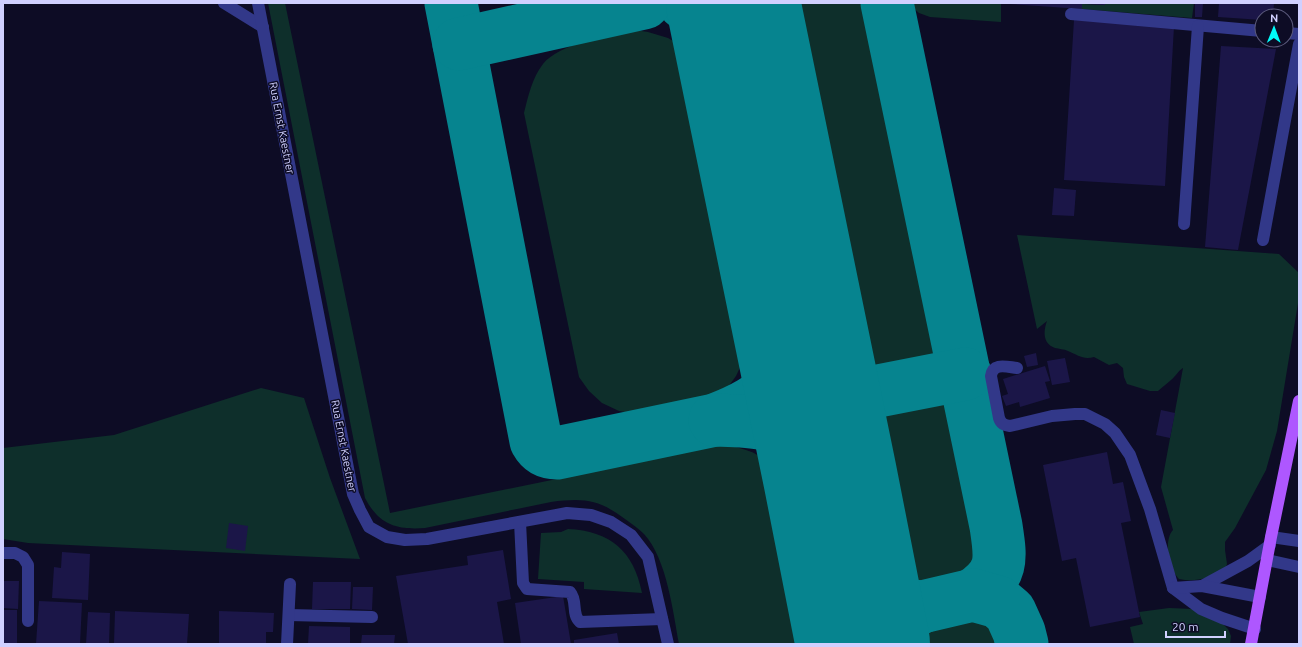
<svg xmlns="http://www.w3.org/2000/svg" width="1302" height="647" font-family="Ubuntu,sans-serif">
<style>
.green{fill:#0e2f2b}
.lines{fill:none;stroke-linecap:round;stroke-linejoin:round}
.taxiway{stroke:#06848f;stroke-width:53}
.runway{stroke:#06848f;stroke-width:134}
.building{fill:#1b1648}
.lane{stroke:#323889;stroke-width:12}
.street{stroke:#323889;stroke-width:12}
.primary{stroke:#ae57ff;stroke-width:12}
.labels{text-anchor:middle;dominant-baseline:central;stroke-width:3;stroke-linejoin:round;paint-order:stroke}
.street-label{font-size:11px;fill:#d0d0ff;stroke:#0d0c25}
</style>
<rect width="100%" height="100%" fill="#0d0c25"/>
<g class="green">
<path d="M268 3H285L390 513 581 474 578 473 714 443C732 446 754 449 767 462 777 471 783 485 789 497L819 644H679C673 612 667 559 644 534 639 529 632 524 625 519 598 499 584 498 551 502L425 528C397 530 379 525 365 498Z"/>
<path d="M778 3H873L944 341 945 347 943 351 916 366 871 376H866L854 370Z"/>
<path d="M907 3 1001 4V22L930 17 919 13Z"/>
<path d="M1105 3H1194L1192 18 1082 9V4L1105 5Z"/>
<path d="M635 30 648 32 668 38 683 47 693 61 709 98 752 320 744 359 736 376 728 387 697 401 637 414 619 411 602 403 589 391 579 377 524 113C528 97 532 78 543 64 559 44 610 34 635 30Z"/>
<path d="M1017 235 1279 254 1299 273V297L1277 431 1266 470 1235 528 1225 542V550L1227 564 1224 572C1207 577 1197 583 1179 579 1169 569 1163 541 1173 530L1161 487 1183 368C1178 371 1176 376 1171 380 1167 384 1162 387 1158 391H1150L1127 384 1124 377 1123 368 1117 363 1109 365 1094 357C1083 360 1078 355 1068 351 1064 349 1059 349 1055 348 1043 344 1043 332 1047 321L1037 329Z"/>
<path d="M261 388 304 398 330 478 360 559 28 543 3 539V448L114 435Z"/>
<path d="M921 397C934 399 952 398 957 411L984 539C984 554 982 568 968 575L919 588 904 582 897 577 864 427C866 421 868 415 873 411 885 400 906 398 921 397Z"/>
<path d="M568 529C610 531 634 551 642 593L584 589V582L538 579 541 533 561 532Z"/>
<path d="M1169 608 1193 609 1221 622 1228 629 1231 636 1230 644H1134L1130 627 1143 624 1139 612Z"/>
<path d="M970 617C991 618 996 627 1006 644H913C924 624 950 622 970 617Z"/>
</g>
<g class="lines">
<g class="taxiway">
<path d="M451 3 536 441C541 450 547 453 557 453L715 420C741 410 764 399 782 377 787 372 792 366 794 359 799 347 797 332 797 319"/>
<path d="M684 3C712 15 732 38 745 65"/>
<path d="M887 3 996 526C1001 559 1004 574 973 595"/>
<path d="M459 44 644 3"/>
<path d="M797 319C801 331 803 344 808 355 820 383 844 393 873 392L965 374"/>
<path d="M715 420C751 421 779 420 807 447 815 455 822 467 830 476"/>
<path d="M844 551C846 558 848 567 851 575 865 604 895 604 922 607"/>
<path d="M876 644 887 630 904 616 922 607 973 595 998 602 1010 612 1019 632 1022 644"/>
</g>
<path class="runway" d="M733 3 830 476 863 644"/>
</g>
<g class="building">
<path d="M1010 3H1082V9L1010 4Z"/>
<path d="M1088 3H1105V5L1088 4Z"/>
<path d="M1195 3H1203L1202 17H1195Z"/>
<path d="M1219 3H1274L1273 16H1262V20L1218 17Z"/>
<path d="M1074 20 1174 26 1165 186 1064 180Z"/>
<path d="M1221 46 1276 49 1238 250 1205 247Z"/>
<path d="M1054 188 1076 190 1074 216 1052 215Z"/>
<path d="M1036 353 1038 365 1027 367 1024 356Z"/>
<path d="M1065 358 1070 382 1052 385 1047 361Z"/>
<path d="M1045 366 1050 381 1045 382 1050 398 1020 407 1019 402 1006 406 1002 396 1008 394 1003 379Z"/>
<path d="M1161 410 1175 413 1170 438 1156 435Z"/>
<path d="M1107 452 1113 484 1123 482 1131 521 1121 523 1140 617 1090 627 1076 558 1062 561 1043 465Z"/>
<path d="M229 523 248 526 245 551 226 548Z"/>
<path d="M503 550 511 599 497 602 504 644H408L396 576 468 565 467 556Z"/>
<path d="M62 552 90 554 88 600 52 598 54 567 61 568Z"/>
<path d="M3 581H19L18 609 3 608Z"/>
<path d="M313 582H351L350 609H312Z"/>
<path d="M353 587H373L372 610 352 609Z"/>
<path d="M563 596 571 644H521L515 603Z"/>
<path d="M39 601 82 603 80 644H36Z"/>
<rect x="3" y="610" width="14" height="34"/>
<path d="M115 611 189 614 187 644H114Z"/>
<path d="M219 611 274 613 273 632H266V644H219Z"/>
<path d="M88 612 110 613 109 644H86Z"/>
<path d="M309 626 350 627V644H308Z"/>
<path d="M617 633 619 644H574V640Z"/>
<path d="M362 635H395L394 644H361Z"/>
</g>
<g class="lines">
<g class="lane">
<path d="M1071 14 1262 31"/>
<path d="M1286 33 1299 34"/>
<path d="M1184 224 1198 26"/>
<path d="M1263 240 1299 44"/>
<path d="M1017 368C1007 367 993 362 991 376L999 418C1001 424 1004 425 1010 426L1052 416 1075 414H1085L1105 424 1115 433 1130 455 1150 509 1173 588 1201 609 1222 618 1255 629"/>
<path d="M520 522 523 583 527 589 570 592C578 601 571 614 580 622L662 619"/>
<path d="M1271 537 1299 541"/>
<path d="M1267 560 1299 567"/>
<path d="M1202 586 1248 561 1270 545"/>
<path d="M1173 588 1202 586 1260 597"/>
<path d="M289 615 372 617"/>
</g>
<g class="street">
<path d="M224 3 263 27"/>
<path d="M258 3 353 494 360 510 369 527 387 537 405 540 427 539 567 513 591 515 611 522 631 535 648 557 668 644"/>
<path d="M3 553H15L23 557 28 565V621"/>
<path d="M287 644 290 584"/>
</g>
<path class="primary" d="M1251 644 1271 537 1299 401"/>
</g>
<g class="labels">
<g class="street-label">
<text transform="translate(282 128) rotate(79)">Rua Ernst Kaestner</text>
<text transform="translate(344 446) rotate(79)">Rua Ernst Kaestner</text>
</g>
</g>
<rect width="1302" height="647" fill="none" stroke="#d0d0ff" stroke-width="8"/>
<g transform="translate(1274 28) rotate(1)"><circle r="19" fill="#0d0c25" stroke="#5b5a7c"/>
<path d="M0-3L7 15L0 10L-7 15Z" fill="#00fbf9"/>
<text y="-6" font-size="11" font-weight="bold" text-anchor="middle" fill="#d0d0ff">N</text>
</g>
<path d="M1166 631v6h59v-6" fill="none" stroke="#d0d0ff" stroke-width="2"/>
<text x="1172" y="631" font-size="12" fill="#d0d0ff" stroke="#0d0c25" stroke-width="3" paint-order="stroke">20 m</text>
</svg>
